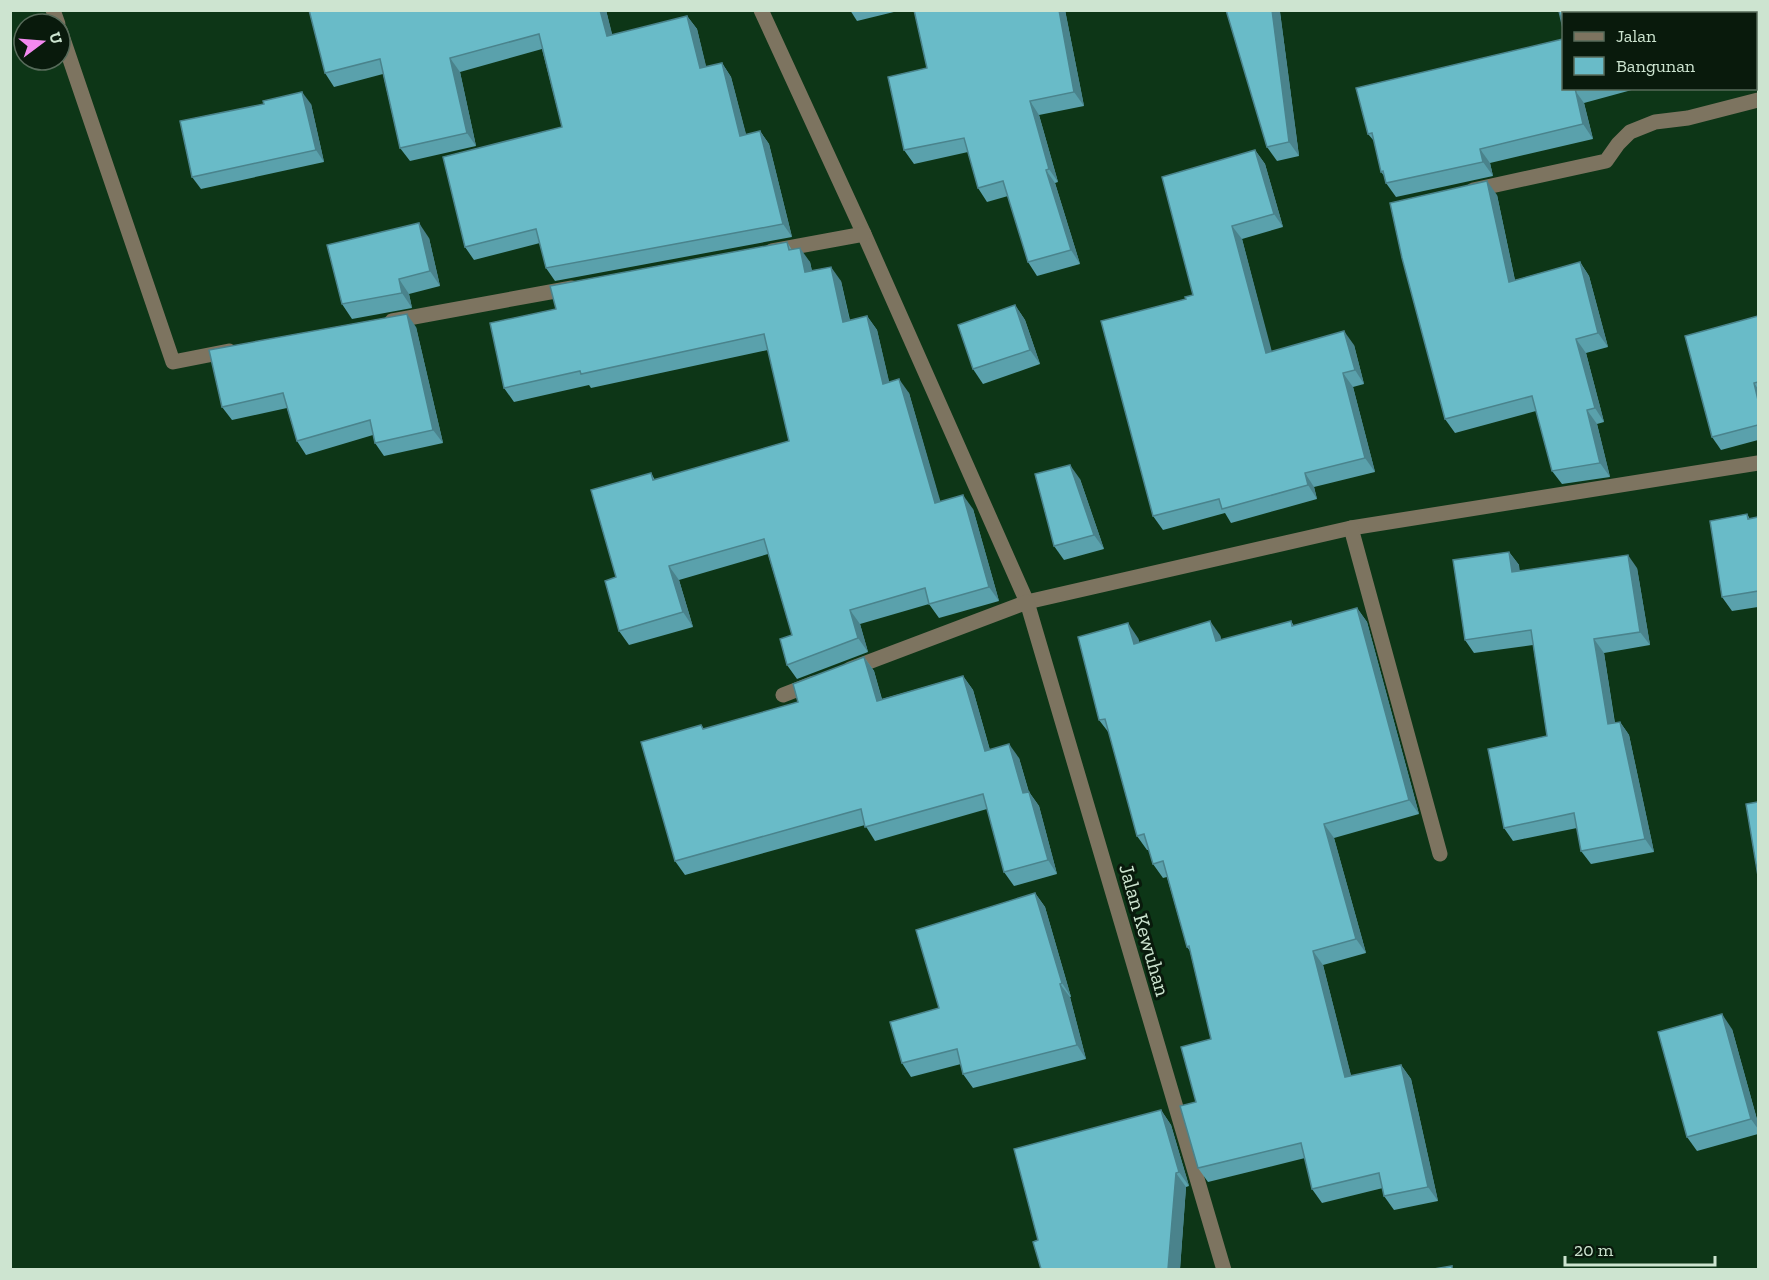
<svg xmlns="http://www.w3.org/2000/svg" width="1769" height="1280" font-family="'Zilla Slab',serif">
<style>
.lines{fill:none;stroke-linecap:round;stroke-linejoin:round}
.minor{stroke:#7d7460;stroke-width:15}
.wall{fill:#5aa1ac}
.shaded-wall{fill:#4a838c}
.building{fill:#69bbc8;stroke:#4a838c;stroke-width:1.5}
.labels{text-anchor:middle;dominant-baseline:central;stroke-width:6;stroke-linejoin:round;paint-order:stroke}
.street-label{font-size:21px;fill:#cde4d0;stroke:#091a0c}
</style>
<rect width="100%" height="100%" fill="#0d3617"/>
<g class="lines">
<g class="minor">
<path d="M53 10 58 24"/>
<path d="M761 10 864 234 1027 602 1351 528 1758 463"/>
<path d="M60 30 173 362 229 351"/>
<path d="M1473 190 1606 161 1618 144 1630 132 1655 122 1688 118 1758 100"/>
<path d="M772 251 864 234"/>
<path d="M392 321 572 288"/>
<path d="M1351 528 1440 854"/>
<path d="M850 669 1027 602 1224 1270"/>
<path d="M783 695 814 683"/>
</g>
</g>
<g class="wall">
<path d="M309 10H606L612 35 687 16 697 29 706 67 722 63 731 77 746 135 760 131 769 144 792 237 555 281 546 268 540 243 474 260 465 247 562 127 542 49 460 72 476 146 410 161 400 148 383 74 334 87 325 73Z"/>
<path d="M850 10H902L857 21Z"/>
<path d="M1065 10 1084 106 1039 115 1058 182 1055 183 1080 264 1037 276 1028 262 1008 196 987 202 978 188 968 152 914 164 904 150 927 68Z"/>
<path d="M1280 12 1299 156 1277 161 1267 147Z"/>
<path d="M1563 88H1639L1584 103 1593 139 1490 163 1493 176 1396 197 1386 183 1385 177 1381 172 1374 141 1368 134Z"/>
<path d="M311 104 324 162 201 189 192 177Z"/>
<path d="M1255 150 1265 164 1283 227 1242 239 1271 351 1354 345 1364 384 1353 387 1375 472 1314 487 1317 499 1231 523 1225 513 1163 530 1153 516 1186 299 1193 295Z"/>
<path d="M1497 195 1515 280 1580 262 1589 276 1608 347 1586 353 1604 422 1597 424 1610 477 1562 484 1552 471 1536 411 1455 433 1445 419Z"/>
<path d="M429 238 440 286 409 294 412 308 352 319 342 304Z"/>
<path d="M787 242 792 250 810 262 812 271 841 281 850 320 867 316 877 330 889 382 909 393 940 502 973 509 999 601 939 618 929 604 860 624 868 652 797 679 787 665 792 635 768 554 679 580 693 627 629 645 619 631 616 577 651 473 655 480 789 441 768 350 591 388 589 385 514 402 504 388 556 309Z"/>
<path d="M1015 305 1025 320 1040 364 983 384 973 369Z"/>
<path d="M1758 316V440L1721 450 1712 437Z"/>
<path d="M416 327 443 443 384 456 375 443 373 435 306 455 297 441 287 408 232 420 222 407Z"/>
<path d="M1080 479 1104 549 1064 560 1054 546Z"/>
<path d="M1747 514 1750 519 1758 517V607L1732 611 1722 597Z"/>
<path d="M1509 552 1519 565V571L1637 568 1650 645 1604 653 1615 723 1620 722 1629 735 1654 852 1591 864 1581 851 1577 828 1513 841 1504 828 1547 736 1533 645 1474 653 1465 640Z"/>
<path d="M1357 608 1367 622 1419 814 1334 838 1366 953 1323 965 1351 1076 1401 1065 1411 1079 1438 1201 1394 1210 1384 1196 1383 1188 1322 1203 1312 1189 1305 1158 1208 1182 1198 1168 1196 1102 1211 1039 1190 951 1187 947 1167 877 1163 878 1153 864 1149 850H1147L1137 836 1109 733 1099 720 1138 638 1139 642 1220 635 1221 640 1291 621 1294 626Z"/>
<path d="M864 657 874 671 882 699 963 676 973 690 990 750 1019 758 1029 792 1039 806 1057 874 1014 886 1004 872 987 809 875 841 865 825 685 875 675 861 701 725 704 729 798 702Z"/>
<path d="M1035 893 1045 907 1071 997H1070L1086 1059 973 1088 963 1074 961 1064 911 1077 902 1063 939 1008Z"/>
<path d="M1732 1029 1758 1123V1134L1697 1151 1687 1137Z"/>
<path d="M1161 1110 1171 1125 1189 1186 1186 1187 1180 1269H1041L1038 1240Z"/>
</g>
<g class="shaded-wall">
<path d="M600 10H606L616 49 607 36Z"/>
<path d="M1059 10H1065L1084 106 1074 92Z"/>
<path d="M1272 10H1279L1280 12 1299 156 1289 142Z"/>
<path d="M1681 10H1687L1688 14H1681Z"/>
<path d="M687 16 697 29 710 82 700 68Z"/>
<path d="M450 58 460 72 476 146 467 133Z"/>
<path d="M722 63 731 77 750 149 740 136Z"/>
<path d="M1574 89 1584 103 1593 139 1583 124Z"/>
<path d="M302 92 311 104 324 162 316 150Z"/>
<path d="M1030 101 1039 115 1058 182 1049 169Z"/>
<path d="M760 131 769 144 792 237 783 224Z"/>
<path d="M1480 149 1490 163 1493 176 1483 162Z"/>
<path d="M1255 150 1265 164 1283 227 1274 214Z"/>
<path d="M1046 170 1055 183 1080 264 1071 250Z"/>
<path d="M1487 181 1497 195 1518 295 1509 282Z"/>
<path d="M419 223 429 238 440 286 430 271Z"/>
<path d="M1232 226 1242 239 1276 367 1266 353Z"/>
<path d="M800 248 810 262 815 286 805 272Z"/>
<path d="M1580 262 1589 276 1608 347 1598 333Z"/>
<path d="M831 267 841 281 853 336 843 322Z"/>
<path d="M399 279 409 294 412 308 402 293Z"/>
<path d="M1015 305 1025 320 1040 364 1030 350Z"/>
<path d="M407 314 416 327 443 443 433 430Z"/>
<path d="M867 316 877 330 893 398 883 384Z"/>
<path d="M1344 331 1354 345 1364 384 1355 370Z"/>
<path d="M1576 339 1586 353 1604 422 1595 408Z"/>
<path d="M1343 373 1353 387 1375 472 1365 458Z"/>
<path d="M899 379 909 393 945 517 935 503Z"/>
<path d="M1754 383 1758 389V400Z"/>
<path d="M1587 410 1597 424 1610 477 1600 463Z"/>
<path d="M1070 465 1080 479 1104 549 1094 535Z"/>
<path d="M1305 473 1314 487 1317 499 1308 485Z"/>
<path d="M963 495 973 509 999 601 989 587Z"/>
<path d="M1509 552 1519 565 1522 585 1512 572Z"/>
<path d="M1628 555 1637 568 1650 645 1640 632Z"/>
<path d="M669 566 679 580 693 627 683 612Z"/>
<path d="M1357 608 1367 622 1419 814 1409 800Z"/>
<path d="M850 610 860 624 868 652 858 638Z"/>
<path d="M1210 621 1220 635 1226 655 1216 641Z"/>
<path d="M1128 623 1138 638 1144 658 1134 644Z"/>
<path d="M1594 639 1604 653 1617 738 1608 724Z"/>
<path d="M864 657 874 671 886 715 877 701Z"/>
<path d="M963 676 973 690 994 765 985 751Z"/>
<path d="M1620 722 1629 735 1654 852 1645 839Z"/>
<path d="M1009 744 1019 758 1033 807 1023 793Z"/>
<path d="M1029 792 1039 806 1057 874 1048 860Z"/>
<path d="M1324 824 1334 838 1366 953 1356 939Z"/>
<path d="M1035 893 1045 907 1071 997 1062 983Z"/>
<path d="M1313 951 1323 965 1355 1091 1345 1077Z"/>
<path d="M1060 984 1070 997 1086 1059 1077 1045Z"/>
<path d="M1722 1014 1732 1029 1758 1123V1129L1751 1119Z"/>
<path d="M1401 1065 1411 1079 1438 1201 1428 1187Z"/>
<path d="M1161 1110 1171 1125 1189 1186 1179 1172Z"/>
<path d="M1176 1173 1186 1187 1180 1269H1168Z"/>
</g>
<g class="building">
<path d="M309 10H600L607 36 687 16 700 68 722 63 740 136 760 131 783 224 546 268 536 229 465 247 443 157 562 127 539 34 450 58 467 133 400 148 380 59 325 73Z"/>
<path d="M914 10H1059L1074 92 1030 101 1049 169 1046 170 1071 250 1028 262 1003 181 978 188 964 138 904 150 888 77 927 68Z"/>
<path d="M1226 10H1272L1289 142 1267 147Z"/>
<path d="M1562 10H1681V14H1563V28L1559 11Z"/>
<path d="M1563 39V88H1575L1583 124 1480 149 1483 162 1386 183 1383 171 1381 172 1372 133 1368 134 1356 88Z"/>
<path d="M302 92 316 150 192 177 180 121 264 104 263 101Z"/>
<path d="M1255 150 1274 214 1232 226 1266 353 1344 331 1355 370 1343 373 1365 458 1305 473 1308 485 1222 509 1219 499 1153 516 1101 321 1186 299 1185 297 1193 295 1162 177Z"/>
<path d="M1487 181 1509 282 1580 262 1598 333 1576 339 1595 408 1587 410 1600 463 1552 471 1532 396 1445 419 1402 258 1390 203Z"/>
<path d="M419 223 430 271 399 279 402 293 342 304 327 245Z"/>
<path d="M787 242 789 250 800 248 805 272 831 267 843 322 867 316 883 384 899 379 935 503 963 495 989 587 929 604 925 588 850 610 858 638 787 665 780 639 792 635 764 539 669 566 683 612 619 631 605 581 616 577 591 490 651 473 653 480 789 441 764 334 581 374 580 371 504 388 490 323 556 309 550 286Z"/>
<path d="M1015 305 1030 350 973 369 958 325Z"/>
<path d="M407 314 433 430 375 443 370 420 297 441 283 393 222 407 209 350Z"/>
<path d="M1758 316V382L1754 383 1758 400V425L1712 437 1685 336Z"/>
<path d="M1070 465 1094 535 1054 546 1035 474Z"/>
<path d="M1747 514 1748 519 1758 517V591L1722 597 1710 521Z"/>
<path d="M1509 552 1512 572 1628 555 1640 632 1594 639 1608 724 1620 722 1645 839 1581 851 1574 813 1504 828 1488 749 1547 736 1531 630 1465 640 1453 560Z"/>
<path d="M1357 608 1409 800 1324 824 1356 939 1313 951 1345 1077 1401 1065 1428 1187 1384 1196 1379 1173 1312 1189 1301 1143 1198 1168 1180 1106 1196 1102 1181 1047 1211 1039 1189 946 1187 947 1163 861 1153 864 1144 834 1137 836 1105 719 1099 720 1078 637 1128 623 1134 644 1210 621 1216 641 1291 621 1292 626Z"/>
<path d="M864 657 877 701 963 676 985 751 1009 744 1023 793 1029 792 1048 860 1004 872 983 794 865 827 861 809 675 861 641 742 701 725 703 729 798 702 793 684Z"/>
<path d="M1758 802V876L1746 804Z"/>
<path d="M1035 893 1062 983 1060 984 1077 1045 963 1074 957 1049 902 1063 890 1022 939 1008 916 930Z"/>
<path d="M1722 1014 1751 1119 1687 1137 1658 1032Z"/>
<path d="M1161 1110 1179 1172 1176 1173 1168 1269H1041L1033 1242 1038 1240 1014 1149Z"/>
<path d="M1452 1266V1269H1434Z"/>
</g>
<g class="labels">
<g class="street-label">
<text transform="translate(1145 930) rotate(74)">Jalan Kewuhan</text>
</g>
</g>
<rect width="1769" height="1280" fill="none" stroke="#cde4d0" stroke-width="24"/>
<rect x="1562" y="12" width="195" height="78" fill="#091a0c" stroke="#576b5a" stroke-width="1.5"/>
<rect x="1574" y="32" width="30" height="9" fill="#7d7460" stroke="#576b5a" stroke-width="1.5"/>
<text x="1616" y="42" font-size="18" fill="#cde4d0">Jalan</text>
<rect x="1574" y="57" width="30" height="18" fill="#69bbc8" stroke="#576b5a" stroke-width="1.5"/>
<text x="1616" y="72" font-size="18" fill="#cde4d0">Bangunan</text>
<g transform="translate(42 42) rotate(74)"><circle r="28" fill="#091a0c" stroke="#576b5a" stroke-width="1.5"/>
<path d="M0-4.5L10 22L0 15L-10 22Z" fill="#f489f0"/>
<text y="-9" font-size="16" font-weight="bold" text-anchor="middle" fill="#cde4d0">U</text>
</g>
<path d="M1565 1256v9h150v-9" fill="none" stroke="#cde4d0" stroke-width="3"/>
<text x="1574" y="1256" font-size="18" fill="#cde4d0" stroke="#091a0c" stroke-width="4.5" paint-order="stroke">20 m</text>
</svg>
